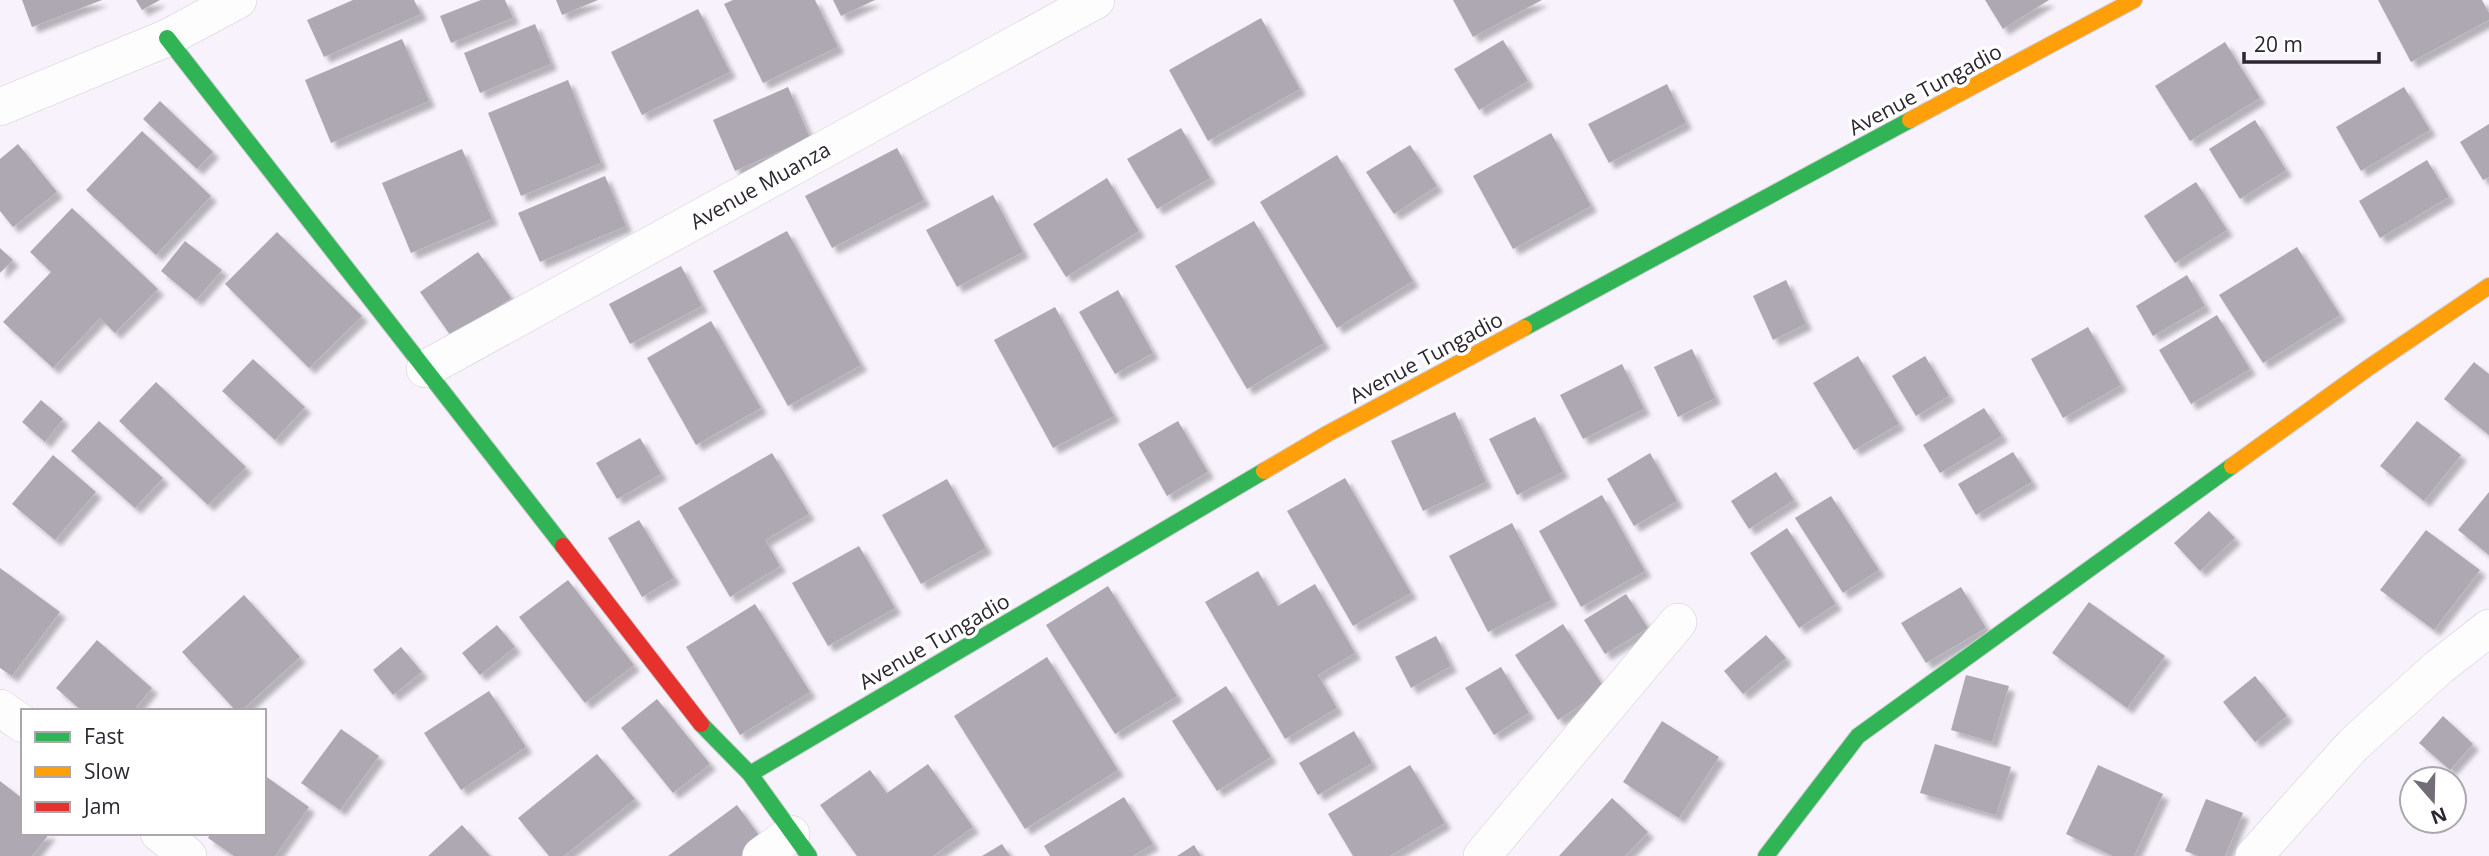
<svg xmlns="http://www.w3.org/2000/svg" width="2489" height="856" font-family="'Open Sans',sans-serif">
<style>
.building{fill:#ada8b1;filter:url(#shadow)}
.lines{fill:none;stroke-linecap:round;stroke-linejoin:round}
.street-casing{stroke:#d1ccd5;stroke-width:38}
.fast-casing{stroke:#d1ccd5;stroke-width:18}
.slow-casing{stroke:#d1ccd5;stroke-width:18}
.jam-casing{stroke:#d1ccd5;stroke-width:18}
.street{stroke:#fefdfe;stroke-width:37}
.fast{stroke:#30b455;stroke-width:16}
.slow{stroke:#ff9f0a;stroke-width:16}
.jam{stroke:#e5322d;stroke-width:16}
.labels{text-anchor:middle;dominant-baseline:central;stroke-width:7;stroke-linejoin:round;paint-order:stroke}
.street-label{font-size:21px;fill:#2c2631;stroke:#fff}
</style>
<defs>
<filter id="shadow"><feDropShadow dx="6" dy="6" stdDeviation="2" flood-color="#0004"/></filter>
</defs>
<rect width="100%" height="100%" fill="#f7f2fb"/>
<g class="building">
<path d="M22 0H102L32 27Z"/>
<path d="M136 0H160L142 10Z"/>
<path d="M353 0H414L421 14 324 57 307 20Z"/>
<path d="M481 0H505L513 18 451 43 440 16Z"/>
<path d="M556 0H598L562 15Z"/>
<path d="M733 0H815L838 47 763 83 724 4Z"/>
<path d="M833 0H875L841 16Z"/>
<path d="M1453 0H1542L1473 37Z"/>
<path d="M1985 0H2049L2003 29Z"/>
<path d="M2378 0H2482L2489 13V20L2411 62Z"/>
<path d="M698 9 730 72 642 115 611 52Z"/>
<path d="M1261 18 1300 89 1208 141 1169 70Z"/>
<path d="M535 24 551 64 480 93 464 53Z"/>
<path d="M402 39 429 101 331 143 305 80Z"/>
<path d="M1503 40 1528 81 1479 110 1454 69Z"/>
<path d="M2225 42 2260 98 2190 141 2155 86Z"/>
<path d="M568 80 601 163 521 196 488 113Z"/>
<path d="M1667 84 1686 123 1609 163 1588 124Z"/>
<path d="M788 87 810 138 735 171 713 120Z"/>
<path d="M2404 87 2430 130 2361 171 2336 127Z"/>
<path d="M160 101 213 152 197 169 143 119Z"/>
<path d="M2255 120 2286 170 2240 199 2209 149Z"/>
<path d="M2489 124V177L2483 180 2460 142Z"/>
<path d="M1181 128 1210 178 1157 209 1127 159Z"/>
<path d="M142 131 211 196 156 255 86 190Z"/>
<path d="M1551 133 1591 206 1513 249 1473 176Z"/>
<path d="M18 144 57 192 13 227 0 211V159Z"/>
<path d="M1410 145 1437 186 1394 214 1366 172Z"/>
<path d="M897 148 924 200 832 248 805 196Z"/>
<path d="M462 149 492 219 411 253 382 183Z"/>
<path d="M1337 155 1413 281 1337 328 1260 202Z"/>
<path d="M2427 160 2449 197 2380 238 2359 201Z"/>
<path d="M605 176 626 226 540 262 518 213Z"/>
<path d="M1107 178 1139 231 1066 277 1033 224Z"/>
<path d="M2196 182 2227 230 2175 263 2144 216Z"/>
<path d="M993 195 1023 252 957 287 926 230Z"/>
<path d="M72 208 158 289 115 333 100 318 53 368 3 322 51 272 30 252Z"/>
<path d="M1254 221 1324 343 1247 389 1175 266Z"/>
<path d="M787 231 861 365 788 406 713 271Z"/>
<path d="M277 232 362 316 309 368 225 284Z"/>
<path d="M185 241 222 270 196 300 161 271Z"/>
<path d="M2297 247 2340 315 2263 363 2219 295Z"/>
<path d="M0 248 13 260 0 273Z"/>
<path d="M478 252 511 298 453 339 420 292Z"/>
<path d="M681 266 702 306 630 344 609 304Z"/>
<path d="M2187 275 2205 306 2153 336 2136 306Z"/>
<path d="M1786 280 1806 324 1773 340 1753 296Z"/>
<path d="M1118 290 1153 353 1115 374 1079 312Z"/>
<path d="M1055 307 1114 416 1053 448 994 340Z"/>
<path d="M2217 315 2250 369 2191 404 2159 350Z"/>
<path d="M711 321 761 408 696 445 647 358Z"/>
<path d="M2088 327 2121 385 2063 418 2031 359Z"/>
<path d="M1692 349 1715 398 1678 417 1654 367Z"/>
<path d="M1858 356 1899 424 1854 450 1813 383Z"/>
<path d="M1925 356 1949 396 1916 416 1892 376Z"/>
<path d="M253 359 305 407 275 440 222 391Z"/>
<path d="M2474 362 2489 374V435L2444 399Z"/>
<path d="M1622 364 1644 409 1583 439 1560 395Z"/>
<path d="M156 382 246 467 208 505 119 421Z"/>
<path d="M41 400 63 419 45 442 22 422Z"/>
<path d="M1984 408 2002 436 1940 473 1923 445Z"/>
<path d="M1455 412 1486 482 1423 511 1391 441Z"/>
<path d="M1535 417 1563 472 1517 495 1489 439Z"/>
<path d="M99 421 163 478 135 508 71 451Z"/>
<path d="M1178 421 1208 472 1167 496 1138 444Z"/>
<path d="M2417 421 2461 455 2424 501 2380 466Z"/>
<path d="M640 438 661 474 617 499 596 463Z"/>
<path d="M2013 452 2032 482 1976 515 1958 484Z"/>
<path d="M772 453 809 514 765 540 780 566 730 597 678 508Z"/>
<path d="M1650 453 1677 501 1634 526 1607 479Z"/>
<path d="M53 455 96 492 55 540 12 504Z"/>
<path d="M1776 472 1794 500 1749 529 1731 501Z"/>
<path d="M1345 478 1411 593 1353 626 1287 511Z"/>
<path d="M947 479 986 548 921 584 882 515Z"/>
<path d="M2489 492V555L2458 530Z"/>
<path d="M1602 495 1645 571 1581 607 1539 531Z"/>
<path d="M1831 496 1879 570 1843 593 1795 518Z"/>
<path d="M2209 511 2235 538 2200 571 2174 543Z"/>
<path d="M639 520 674 578 642 597 608 538Z"/>
<path d="M1512 523 1552 600 1488 632 1449 556Z"/>
<path d="M1787 528 1836 604 1799 628 1750 553Z"/>
<path d="M2426 530 2480 570 2434 630 2380 590Z"/>
<path d="M859 546 895 608 828 646 792 583Z"/>
<path d="M0 568 60 612 12 676 0 668Z"/>
<path d="M1258 571 1278 606 1315 584 1355 653 1318 675 1337 708 1285 739 1205 602Z"/>
<path d="M568 580 634 665 585 703 519 617Z"/>
<path d="M1108 586 1177 696 1115 734 1046 625Z"/>
<path d="M1961 587 1986 628 1926 663 1901 623Z"/>
<path d="M1626 594 1648 628 1605 654 1584 620Z"/>
<path d="M244 595 300 657 241 711H236L182 652Z"/>
<path d="M2089 602 2165 656 2127 708 2052 653Z"/>
<path d="M755 604 810 692 740 735 686 647Z"/>
<path d="M1563 624 1605 689 1558 720 1515 655Z"/>
<path d="M497 625 515 647 480 675 462 653Z"/>
<path d="M1766 635 1786 658 1743 694 1724 671Z"/>
<path d="M1436 636 1451 666 1411 688 1395 657Z"/>
<path d="M97 640 152 688 133 711H82L56 688Z"/>
<path d="M401 647 422 672 393 695 373 670Z"/>
<path d="M1047 657 1118 770 1025 829 954 716Z"/>
<path d="M1501 667 1529 713 1494 735 1465 688Z"/>
<path d="M1966 675 2009 686 1992 742 1951 730Z"/>
<path d="M2255 676 2287 716 2255 742 2223 702Z"/>
<path d="M1226 686 1271 757 1217 791 1172 721Z"/>
<path d="M489 691 526 747 461 790 424 733Z"/>
<path d="M657 699 710 764 673 793 621 728Z"/>
<path d="M2443 716 2473 744 2450 770 2419 743Z"/>
<path d="M1662 721 1719 757 1679 818 1623 782Z"/>
<path d="M341 729 379 756 340 810 301 783Z"/>
<path d="M1354 731 1372 763 1318 795 1299 763Z"/>
<path d="M1935 744 2011 767 1996 815 1920 793Z"/>
<path d="M597 754 635 799 564 856H549L518 818Z"/>
<path d="M928 764 973 827 933 856H857L820 805 870 770 887 793Z"/>
<path d="M1410 765 1445 823 1390 856H1353L1328 814Z"/>
<path d="M2098 765 2163 794 2134 856H2113L2066 834Z"/>
<path d="M264 775 309 807 275 856H234L208 838 211 833H264Z"/>
<path d="M0 781 23 799V833H50L32 856H0Z"/>
<path d="M1124 797 1153 844 1133 856H1050L1044 846Z"/>
<path d="M1612 798 1648 832 1625 856H1559Z"/>
<path d="M2206 799 2243 813 2225 856H2198L2185 851Z"/>
<path d="M737 805 774 856H668Z"/>
<path d="M462 825 490 856H428Z"/>
<path d="M1002 844 1010 856H982Z"/>
<path d="M1194 845 1201 856H1177Z"/>
</g>
<g class="lines">
<defs>
<g id="street">
<path d="M0 107 167 38 238 0"/>
<path d="M425 369 1096 0"/>
<path d="M0 708 23 724"/>
<path d="M159 833 188 856"/>
<path d="M761 856 791 834"/>
<path d="M1482 856 1678 622"/>
<path d="M2254 856 2353 745 2439 667 2489 628"/>
</g>
<g id="fast">
<path d="M167 38 563 546"/>
<path d="M1524 328 1910 120"/>
<path d="M701 724 750 774 809 856"/>
<path d="M750 774 1264 471"/>
<path d="M1766 856 1858 736 2232 466"/>
</g>
<g id="slow">
<path d="M1910 120 2134 0"/>
<path d="M2232 466 2368 368 2489 286"/>
<path d="M1264 471 1327 434 1524 328"/>
</g>
<path id="jam" d="M563 546 701 724"/>
</defs>
<use href="#street" class="street-casing"/>
<use href="#fast" class="fast-casing"/>
<use href="#slow" class="slow-casing"/>
<use href="#jam" class="jam-casing"/>
<use href="#street" class="street"/>
<use href="#fast" class="fast"/>
<use href="#slow" class="slow"/>
<use href="#jam" class="jam"/>
</g>
<g class="labels">
<g class="street-label">
<text transform="translate(1925 89) rotate(-28)">Avenue Tungadio</text>
<text transform="translate(760 185) rotate(-29)">Avenue Muanza</text>
<text transform="translate(1426 357) rotate(-28)">Avenue Tungadio</text>
<text transform="translate(934 641) rotate(-30)">Avenue Tungadio</text>
</g>
</g>
<rect x="21" y="709" width="245" height="126" fill="#ffffff" stroke="#aba8ad" stroke-width="2"/>
<rect x="35" y="732" width="35" height="10" fill="#30b455" stroke="#aba8ad" stroke-width="2"/>
<text x="84" y="744" font-size="21" fill="#2c2631">Fast</text>
<rect x="35" y="767" width="35" height="10" fill="#ff9f0a" stroke="#aba8ad" stroke-width="2"/>
<text x="84" y="779" font-size="21" fill="#2c2631">Slow</text>
<rect x="35" y="802" width="35" height="10" fill="#e5322d" stroke="#aba8ad" stroke-width="2"/>
<text x="84" y="814" font-size="21" fill="#2c2631">Jam</text>
<g transform="translate(2433 800) rotate(160)"><circle r="33" fill="#ffffff" stroke="#aba8ad" stroke-width="2"/>
<path d="M0-5L12 26L0 18L-12 26Z" fill="#736d78"/>
<text y="-10" font-size="19" font-weight="bold" text-anchor="middle" fill="#2c2631">N</text>
</g>
<path d="M2244 52v10h135v-10" fill="none" stroke="#2c2631" stroke-width="3.5"/>
<text x="2254" y="52" font-size="21" fill="#2c2631" stroke="#ffffff" stroke-width="5" paint-order="stroke">20 m</text>
</svg>
